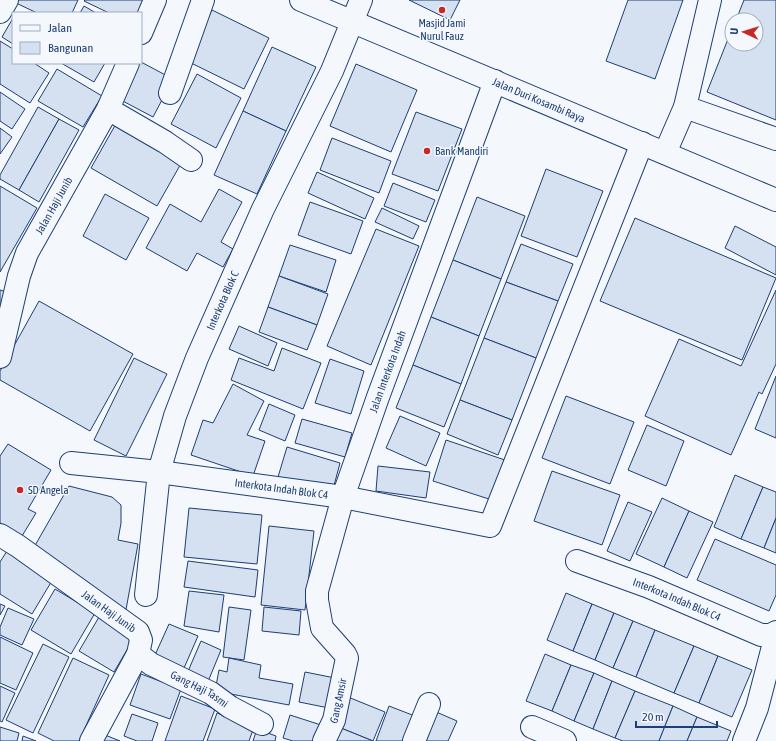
<svg xmlns="http://www.w3.org/2000/svg" width="776" height="741" font-family="'Asap Condensed',sans-serif">
<style>
.building{fill:#d5e0f0;stroke:#1d3f73}
.lines{fill:none;stroke-linecap:round;stroke-linejoin:round}
.street-casing{stroke:#1d3f73;stroke-width:24}
.secondary-casing{stroke:#1d3f73;stroke-width:24}
.street{stroke:#f4f7fb;stroke-width:22}
.secondary{stroke:#f4f7fb;stroke-width:22}
.poi-dot{fill:#c62828;stroke:#f4f7fb;stroke-width:1.5}
.labels{text-anchor:middle;dominant-baseline:central;stroke-width:3;stroke-linejoin:round;paint-order:stroke}
.poi-label{font-size:11px;fill:#1d3f73;stroke:#f4f7fb;text-anchor:start}
.street-label{font-size:11px;fill:#1d3f73;stroke:#f4f7fb}
</style>
<rect width="100%" height="100%" fill="#f4f7fb"/>
<g class="building">
<path d="M17 0H78L72 13H37L16 3Z"/>
<path d="M85 0H149L141 13H109L84 1Z"/>
<path d="M409 0H460L450 20Z"/>
<path d="M628 0H683L655 79 606 61Z"/>
<path d="M744 0H776V120L707 92 732 29V44H756V20H736Z"/>
<path d="M84 6 96 13H80Z"/>
<path d="M212 10 269 38 244 89 187 61Z"/>
<path d="M13 18V44L2 37Z"/>
<path d="M0 41 13 49V63H34L49 73 30 103 0 84Z"/>
<path d="M272 47 316 67 286 131 243 111Z"/>
<path d="M141 62 173 79 153 117 119 99 137 63Z"/>
<path d="M61 63H105L94 82Z"/>
<path d="M356 64 417 90 391 152 330 126Z"/>
<path d="M57 69 102 96 83 127 38 101Z"/>
<path d="M197 74 241 98 216 148 171 124Z"/>
<path d="M0 92 25 109 12 129 0 121Z"/>
<path d="M38 107 59 119 19 190 0 179V175Z"/>
<path d="M243 111 286 131 257 194 214 175Z"/>
<path d="M416 112 462 129 438 191 392 174Z"/>
<path d="M59 119 79 130 39 202 19 190Z"/>
<path d="M117 122 183 160 157 206 91 168Z"/>
<path d="M0 128 12 137 0 154Z"/>
<path d="M332 138 391 161 379 193 320 170Z"/>
<path d="M546 169 603 191 577 257 521 236Z"/>
<path d="M317 172 374 198 365 219 308 193Z"/>
<path d="M393 183 435 200 426 222 384 206Z"/>
<path d="M0 186 37 208 0 272Z"/>
<path d="M219 189 242 202 221 242 233 249 223 267 197 253 187 271 146 248 170 204 201 222Z"/>
<path d="M105 194 149 218 126 260 83 236Z"/>
<path d="M477 197 525 216 501 279 453 260Z"/>
<path d="M310 202 363 221 351 254 298 235Z"/>
<path d="M382 208 419 226 413 239 375 222Z"/>
<path d="M635 218 776 278 742 360 600 301Z"/>
<path d="M735 226 776 247V275L725 248Z"/>
<path d="M376 229 419 246 371 365 327 346Z"/>
<path d="M521 244 573 264 558 301 506 282Z"/>
<path d="M290 245 336 260 326 292 279 276Z"/>
<path d="M453 260 501 279 479 336 431 317Z"/>
<path d="M279 276 328 294 317 325 268 307Z"/>
<path d="M506 282 558 301 536 358 484 338Z"/>
<path d="M0 290 7 292 0 314Z"/>
<path d="M776 290V364L762 394 759 392 731 455 645 416 679 339 741 366Z"/>
<path d="M39 301 133 354 90 431 0 380V371Z"/>
<path d="M268 307 317 325 307 350 259 332Z"/>
<path d="M431 317 479 336 461 384 413 365Z"/>
<path d="M239 326 277 343 268 366 229 349Z"/>
<path d="M484 338 536 358 512 420 460 400Z"/>
<path d="M282 348 321 363 303 409 231 380 239 358 274 371Z"/>
<path d="M134 358 167 374 126 456 94 440Z"/>
<path d="M330 359 364 371 351 414 315 403Z"/>
<path d="M413 365 461 384 444 427 396 408Z"/>
<path d="M776 376V438L755 429Z"/>
<path d="M233 384 264 401 247 435 265 441 253 476 191 455 203 420 213 423Z"/>
<path d="M566 396 634 422 610 484 542 458Z"/>
<path d="M460 400 512 420 498 455 447 434Z"/>
<path d="M269 404 295 415 285 441 259 430Z"/>
<path d="M400 416 440 433 426 466 386 448Z"/>
<path d="M302 419 352 433 345 457 295 443Z"/>
<path d="M647 425 684 441 666 486 628 470Z"/>
<path d="M446 440 505 460 492 500 433 481Z"/>
<path d="M8 444 51 470 28 509 36 513 22 536 0 523V456Z"/>
<path d="M287 447 340 463 332 493 278 477Z"/>
<path d="M378 466 430 472 426 498 376 491Z"/>
<path d="M552 471 620 495 602 545 534 521Z"/>
<path d="M735 475 763 487 741 539 714 527Z"/>
<path d="M69 486 112 497 121 505V523L118 540 138 544 125 615 33 549Z"/>
<path d="M763 487 776 492V518L764 548 741 539Z"/>
<path d="M662 498 689 511 664 567 636 554Z"/>
<path d="M628 502 652 512 630 561 607 551Z"/>
<path d="M189 508 262 515 257 564 184 557Z"/>
<path d="M689 511 713 522 687 578 664 567Z"/>
<path d="M776 518V553L764 548Z"/>
<path d="M269 526 314 531 305 610 261 605Z"/>
<path d="M715 539 776 565V595L769 611 697 580Z"/>
<path d="M7 551 53 579 32 614 0 594V562Z"/>
<path d="M188 561 258 570 255 597 184 587Z"/>
<path d="M55 589 95 613 71 654 31 630Z"/>
<path d="M189 591 224 595 219 632 184 626Z"/>
<path d="M566 593 592 604 573 651 547 640Z"/>
<path d="M0 604 5 606 0 615Z"/>
<path d="M592 604 614 613 595 660 573 651Z"/>
<path d="M229 607 251 610 244 660 223 657Z"/>
<path d="M264 607 301 611 299 635 262 631Z"/>
<path d="M8 608 34 619 22 645 0 635V627Z"/>
<path d="M614 613 633 621 613 668 595 660Z"/>
<path d="M99 617 134 638 114 672 79 651Z"/>
<path d="M633 621 655 630 636 677 613 668Z"/>
<path d="M169 624 198 636 184 668 155 655Z"/>
<path d="M655 630 694 646 674 693 636 677Z"/>
<path d="M0 637 33 653 16 690 0 683Z"/>
<path d="M201 641 221 650 207 684 186 676Z"/>
<path d="M43 644 69 657 33 733 6 720Z"/>
<path d="M694 646 718 656 699 703 674 693Z"/>
<path d="M545 654 571 665 552 711 526 701Z"/>
<path d="M718 656 752 670 732 717 699 703Z"/>
<path d="M73 658 109 675 79 741H54L38 733Z"/>
<path d="M229 658 261 665 259 678 293 684 289 705 215 691 219 670 227 672Z"/>
<path d="M571 665 594 673 574 721 552 711Z"/>
<path d="M305 672 340 679 334 709 299 702Z"/>
<path d="M594 673 612 681 593 729 574 721Z"/>
<path d="M141 674 181 689 170 719 130 705Z"/>
<path d="M612 681 635 691 615 738 593 729Z"/>
<path d="M0 686 15 693 2 722 0 721Z"/>
<path d="M635 691 673 706 659 741H623L615 738Z"/>
<path d="M181 696 215 709 203 741H165Z"/>
<path d="M348 697 385 712 373 741 336 726Z"/>
<path d="M389 706 420 718 411 741H376Z"/>
<path d="M673 706 697 717 687 741H659Z"/>
<path d="M434 711 457 721 448 741H421Z"/>
<path d="M217 713 254 727 249 741H207Z"/>
<path d="M132 714 158 723 152 741H137L124 736Z"/>
<path d="M290 715 321 725 315 741H293L283 738Z"/>
<path d="M697 717 731 731 727 741H687Z"/>
<path d="M336 726 373 741H330Z"/>
<path d="M0 727 19 733 17 741H0Z"/>
<path d="M257 729 276 736 275 741H253Z"/>
<path d="M105 735 120 741H103Z"/>
<path d="M23 736 36 741H22Z"/>
</g>
<g class="lines">
<defs>
<g id="street">
<path d="M0 12 7 0"/>
<path d="M141 33 155 0"/>
<path d="M170 93 203 0"/>
<path d="M685 107 776 139"/>
<path d="M108 109 165 142 191 160"/>
<path d="M665 153 685 107 710 0"/>
<path id="s1" d="M0 357 19 276 27 253 108 109 128 63"/>
<path id="s2" d="M71 463 159 472 343 497 490 526 642 143"/>
<path id="s3" d="M0 535 18 546 138 632 141 640 138 654 91 741"/>
<path id="s4" d="M577 561 649 587 761 635H771L776 632"/>
<path id="s5" d="M146 595 159 472 175 416 197 358 263 209 332 71 361 0"/>
<path id="s6" d="M138 654 151 664 211 693 230 707 262 724"/>
<path d="M532 727 565 741"/>
<path id="s7" d="M324 741 334 720 347 658 345 654 322 628 317 600V591L343 497 378 397 495 81"/>
<path d="M414 741 429 704"/>
<path d="M744 741 757 708 776 635"/>
</g>
<g id="secondary">
<path id="s8" d="M301 0 776 200"/>
</g>
</defs>
<use href="#street" class="street-casing"/>
<use href="#secondary" class="secondary-casing"/>
<use href="#street" class="street"/>
<use href="#secondary" class="secondary"/>
</g>
<g class="poi-dot">
<circle cx="442" cy="10" r="4"/>
<circle cx="427" cy="151" r="4"/>
<circle cx="20" cy="490" r="4"/>
</g>
<g class="labels">
<g class="poi-label">
<text x="442" y="23" text-anchor="middle">Masjid Jami<tspan x="442" dy="13">Nurul Fauz</tspan></text>
<text x="435" y="151">Bank Mandiri</text>
<text x="28" y="490">SD Angela</text>
</g>
<g class="street-label">
<text stroke="none"><textPath href="#s8" startOffset="258">Jalan Duri Kosambi Raya</textPath></text>
<text stroke="none"><textPath href="#s1" startOffset="162">Jalan Haji Junib</textPath></text>
<text stroke="none"><textPath href="#s5" startOffset="307">Interkota Blok C</textPath></text>
<text stroke="none"><textPath href="#s7" startOffset="394">Jalan Interkota Indah</textPath></text>
<text stroke="none"><textPath href="#s2" startOffset="212">Interkota Indah Blok C4</textPath></text>
<text stroke="none"><textPath href="#s4" startOffset="107">Interkota Indah Blok C4</textPath></text>
<text stroke="none"><textPath href="#s3" startOffset="133">Jalan Haji Junib</textPath></text>
<text stroke="none"><textPath href="#s6" startOffset="71">Gang Haji Tasmi</textPath></text>
<text stroke="none"><textPath href="#s7" startOffset="43">Gang Amsir</textPath></text>
</g>
</g>
<rect x="12" y="12" width="130" height="52" fill="#f4f7fb" stroke="#9eadc5"/>
<rect x="20" y="25" width="20" height="6" fill="#f4f7fb" stroke="#9eadc5"/>
<text x="48" y="32" font-size="12" fill="#1d3f73">Jalan</text>
<rect x="20" y="42" width="20" height="12" fill="#d5e0f0" stroke="#9eadc5"/>
<text x="48" y="52" font-size="12" fill="#1d3f73">Bangunan</text>
<g transform="translate(744 32) rotate(274)"><circle r="19" fill="#f4f7fb" stroke="#9eadc5"/>
<path d="M0-3L7 15L0 10L-7 15Z" fill="#c62828"/>
<text y="-6" font-size="11" font-weight="bold" text-anchor="middle" fill="#1d3f73">U</text>
</g>
<path d="M636 721v6h81v-6" fill="none" stroke="#1d3f73" stroke-width="2"/>
<text x="642" y="721" font-size="12" fill="#1d3f73" stroke="#f4f7fb" stroke-width="3" paint-order="stroke">20 m</text>
</svg>
